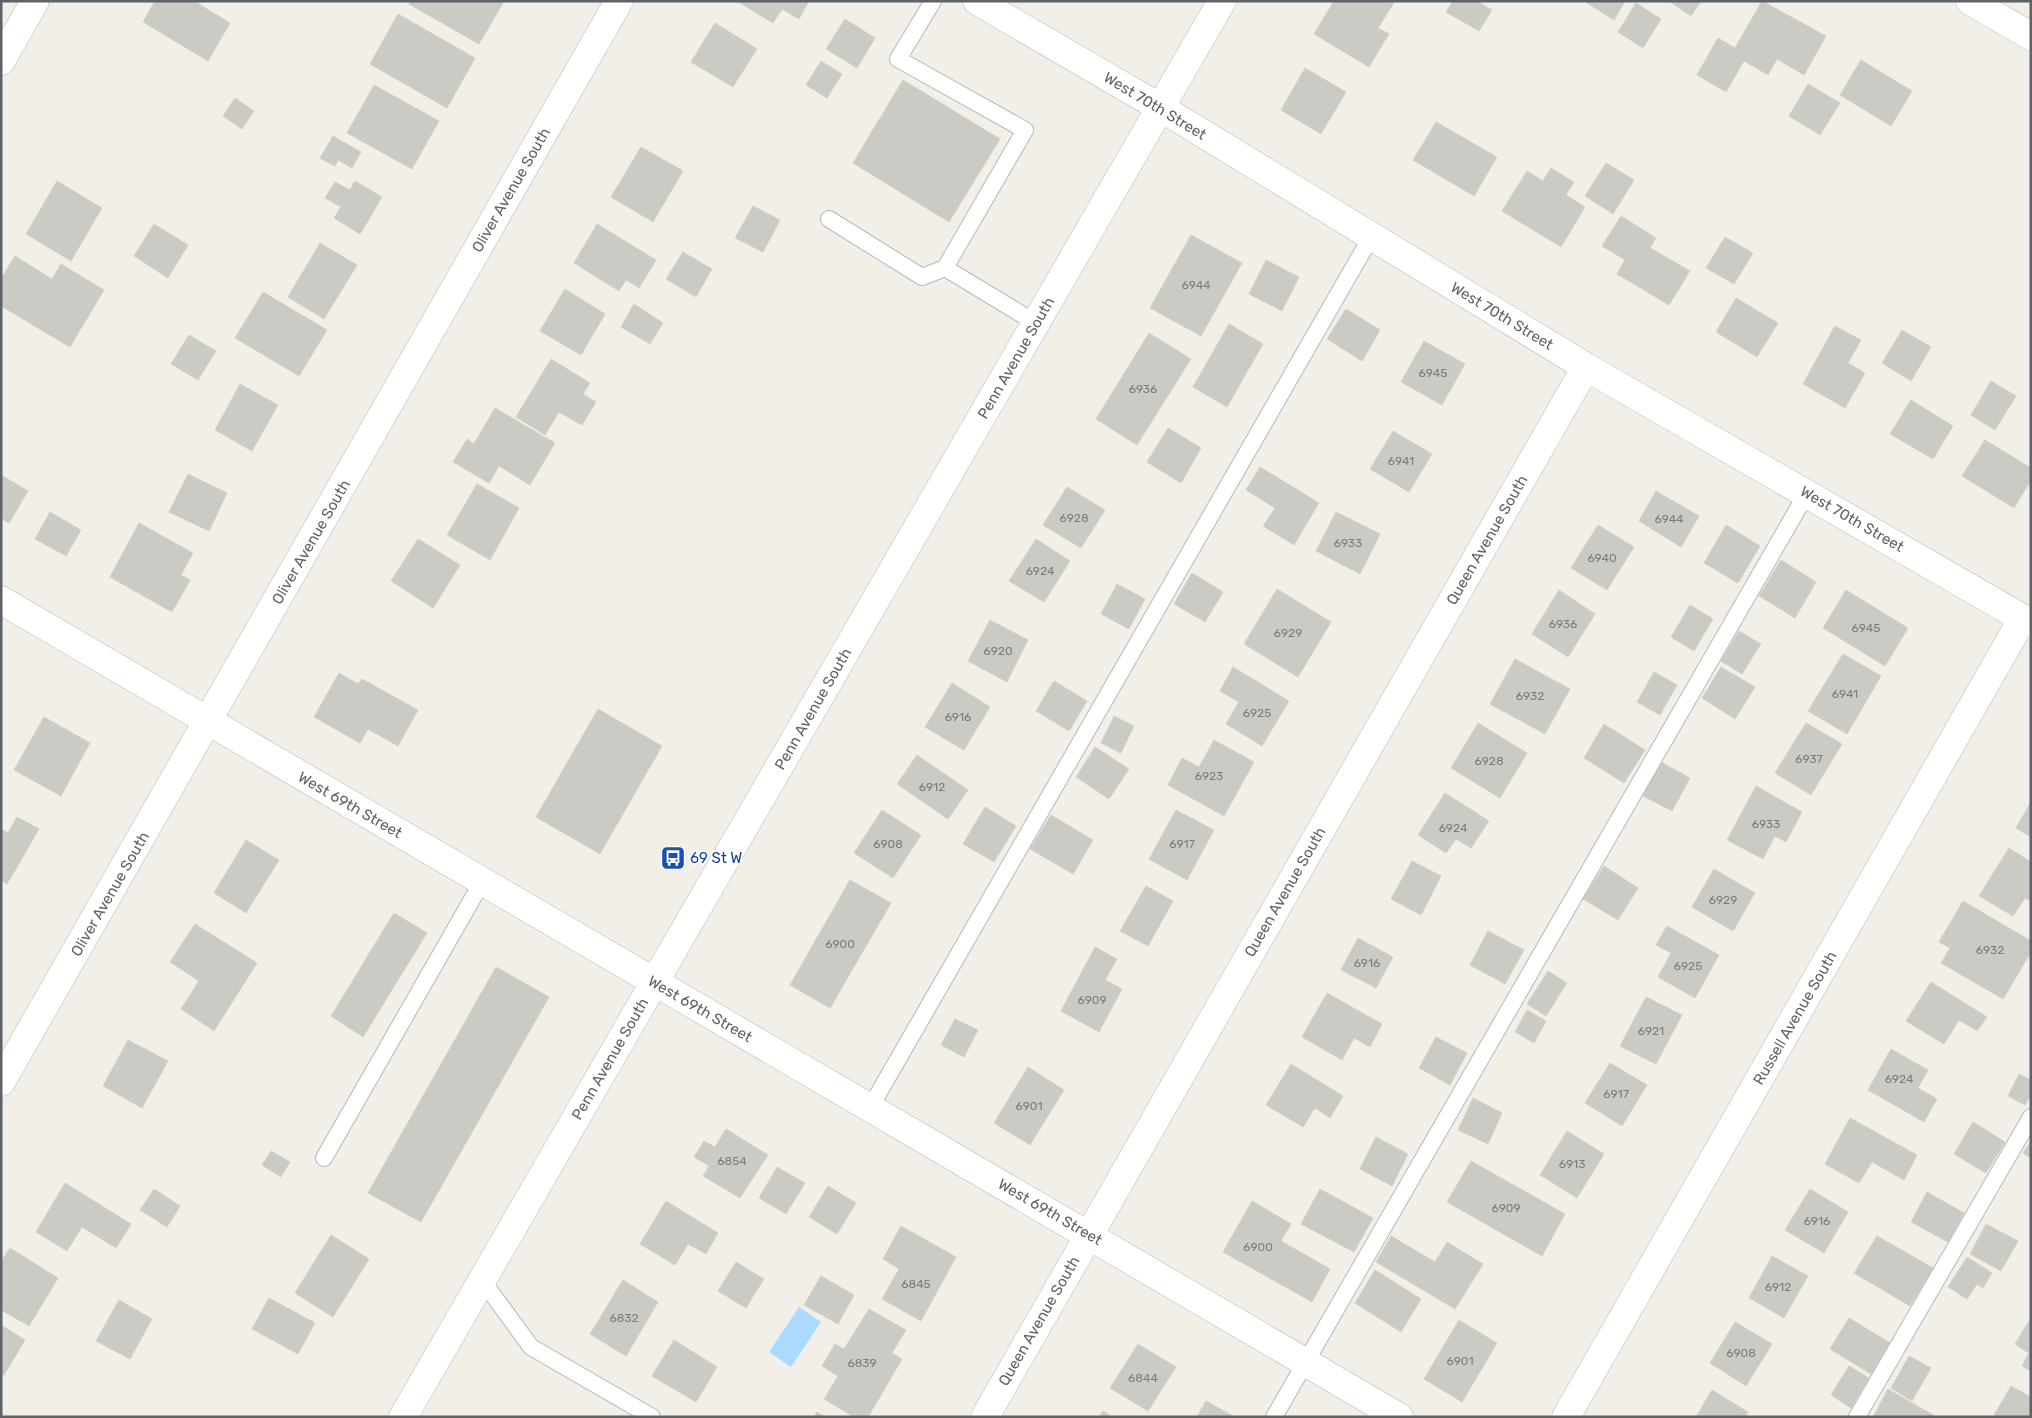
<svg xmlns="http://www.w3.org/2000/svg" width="2032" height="1418" font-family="Rubik,sans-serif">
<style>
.water{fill:#aadaff}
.building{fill:#cccac5;stroke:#d6d1c6}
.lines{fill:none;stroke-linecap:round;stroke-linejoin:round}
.service-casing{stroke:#b5b8bc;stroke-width:18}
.minor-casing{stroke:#b5b8bc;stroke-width:29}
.tertiary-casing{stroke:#b5b8bc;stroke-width:29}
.secondary-casing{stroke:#b6babf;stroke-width:29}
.service{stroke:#fff;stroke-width:16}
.minor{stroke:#fff;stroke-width:28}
.tertiary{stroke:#fff;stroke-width:28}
.secondary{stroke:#fff;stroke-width:28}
.labels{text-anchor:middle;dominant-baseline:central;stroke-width:4;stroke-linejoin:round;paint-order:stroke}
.number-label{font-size:12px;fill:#7a7d7f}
.street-label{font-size:15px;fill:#5f6368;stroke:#fff}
.transit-label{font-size:15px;fill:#164399;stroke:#fff;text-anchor:start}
</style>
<rect width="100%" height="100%" fill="#f1efe8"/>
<path class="water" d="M799 1307 821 1322 791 1367 769 1352Z"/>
<g class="building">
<path d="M155 1H194L230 23 208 61 143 22Z"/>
<path d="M410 1H504L479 44 409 4Z"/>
<path d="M737 1H809L799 19 782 9 773 23Z"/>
<path d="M1334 1H1395L1378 28 1389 34 1369 67 1314 34Z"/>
<path d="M1453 1H1477L1492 10 1479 31 1446 12Z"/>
<path d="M1584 1H1625L1614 20Z"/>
<path d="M1669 1H1701L1691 16Z"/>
<path d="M1762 1 1826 36 1804 75 1777 59 1768 75 1744 61 1726 92 1697 75 1718 38 1735 48Z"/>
<path d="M1636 3 1661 19 1643 48 1618 32Z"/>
<path d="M398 14 475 58 447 108 370 64Z"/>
<path d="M845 19 875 38 857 68 826 49Z"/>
<path d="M715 23 757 49 733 87 691 62Z"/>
<path d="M1861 60 1912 91 1891 126 1840 95Z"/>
<path d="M821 61 842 74 827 98 806 85Z"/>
<path d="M1305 68 1346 92 1321 134 1281 110Z"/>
<path d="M903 80 1000 139 949 222 853 163Z"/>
<path d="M1808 84 1840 103 1820 135 1789 116Z"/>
<path d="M374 85 439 121 412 169 347 133Z"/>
<path d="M235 98 254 111 242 129 223 116Z"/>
<path d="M1436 122 1497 157 1474 196 1413 160Z"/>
<path d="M333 136 361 152 352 168 338 160 335 166 320 158Z"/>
<path d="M641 147 683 171 653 222 611 197Z"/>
<path d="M1606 163 1634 180 1613 214 1585 196Z"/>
<path d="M1551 168 1574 182 1566 195 1585 207 1561 247 1502 211 1527 171 1543 181Z"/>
<path d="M57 181 102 208 71 261 26 234Z"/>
<path d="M355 181 382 197 360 234 334 218 341 207 325 198 335 182 350 190Z"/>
<path d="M753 206 780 220 763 252 735 238Z"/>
<path d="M1621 216 1656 238 1650 248 1690 271 1669 305 1617 274 1625 260 1602 246Z"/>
<path d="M154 224 188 245 168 278 134 256Z"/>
<path d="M597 224 656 260 639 288 626 280 619 291 574 263Z"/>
<path d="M1191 235 1242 263 1201 336 1150 308Z"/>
<path d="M1725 237 1753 253 1734 284 1706 268Z"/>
<path d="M320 243 357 265 324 319 288 297Z"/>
<path d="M683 252 712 269 696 297 666 279Z"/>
<path d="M15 256 52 279 61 264 104 290 70 347 1 306V279Z"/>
<path d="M1266 260 1299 277 1282 311 1249 294Z"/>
<path d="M565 289 605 314 581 355 540 331Z"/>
<path d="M263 292 327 330 299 376 235 338Z"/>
<path d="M1736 298 1778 323 1757 357 1716 332Z"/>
<path d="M634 304 663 323 650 344 621 327Z"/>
<path d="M1346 309 1380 330 1362 361 1327 339Z"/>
<path d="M1229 324 1263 344 1227 407 1193 387Z"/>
<path d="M1835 326 1861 340 1848 363 1865 373 1845 408 1803 384Z"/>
<path d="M1902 330 1931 347 1911 381 1882 363Z"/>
<path d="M1149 333 1191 359 1137 445 1096 419Z"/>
<path d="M189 335 216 351 198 380 171 364Z"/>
<path d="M1424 341 1465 364 1442 405 1401 382Z"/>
<path d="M551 359 590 383 583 394 596 402 582 425 559 412 545 435 516 417Z"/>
<path d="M1991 381 2016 396 1995 430 1971 415Z"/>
<path d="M240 384 278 405 252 451 215 430Z"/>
<path d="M1911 400 1953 426 1933 459 1890 434Z"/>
<path d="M495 408 555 443 530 485 499 466 489 483 453 462 467 439 474 444Z"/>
<path d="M1168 428 1201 448 1181 483 1147 462Z"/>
<path d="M1393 431 1432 454 1409 492 1370 469Z"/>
<path d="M1985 440 2031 468V480L2014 508 1962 476Z"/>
<path d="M1260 467 1319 503 1294 545 1263 526 1275 508 1246 490Z"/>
<path d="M188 474 227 493 209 531 169 512Z"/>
<path d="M1 475 28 491 9 523 1 518Z"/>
<path d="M477 484 519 508 490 560 447 535Z"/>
<path d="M1067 487 1105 510 1081 548 1043 525Z"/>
<path d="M1656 491 1699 516 1681 547 1639 521Z"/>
<path d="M50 512 81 530 66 556 35 539Z"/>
<path d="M1336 512 1380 534 1360 574 1316 551Z"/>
<path d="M139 523 193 553 181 575 190 580 172 612 110 577Z"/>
<path d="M1598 525 1634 547 1607 590 1571 568Z"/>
<path d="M1726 525 1760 546 1738 583 1704 563Z"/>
<path d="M418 539 460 565 433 608 391 581Z"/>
<path d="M1036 539 1070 561 1044 602 1009 581Z"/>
<path d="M1781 560 1816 582 1795 618 1759 596Z"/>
<path d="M1192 573 1223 592 1205 622 1174 604Z"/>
<path d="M1117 584 1145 599 1129 629 1101 614Z"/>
<path d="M1277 589 1331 622 1298 677 1244 644Z"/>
<path d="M1559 590 1595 614 1568 657 1532 634Z"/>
<path d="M1846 590 1908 628 1885 666 1823 628Z"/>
<path d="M1690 605 1713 619 1694 651 1671 637Z"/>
<path d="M990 620 1028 640 1007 682 968 661Z"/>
<path d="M1739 631 1761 644 1742 674 1721 661Z"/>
<path d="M1843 654 1881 676 1847 734 1808 711Z"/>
<path d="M1515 659 1570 689 1545 734 1490 704Z"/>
<path d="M1233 667 1289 701 1262 746 1226 724 1239 702 1220 691Z"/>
<path d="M1721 667 1755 687 1735 719 1702 698Z"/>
<path d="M1654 672 1677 685 1660 715 1637 702Z"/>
<path d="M339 673 358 684 362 679 418 710 398 746 368 729 360 743 314 717Z"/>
<path d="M1054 681 1087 701 1069 731 1036 711Z"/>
<path d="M952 683 990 707 964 750 925 727Z"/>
<path d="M598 709 662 746 600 854 536 817Z"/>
<path d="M1114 716 1134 726 1121 753 1101 743Z"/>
<path d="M44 717 90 743 61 796 14 770Z"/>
<path d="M1478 723 1527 753 1500 798 1451 768Z"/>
<path d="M1806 723 1842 744 1811 795 1775 773Z"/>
<path d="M1604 724 1645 750 1624 783 1584 758Z"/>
<path d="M1214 740 1254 762 1224 816 1168 785 1182 758 1199 767Z"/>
<path d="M1095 747 1129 769 1109 799 1076 777Z"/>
<path d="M917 755 968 790 948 819 897 784Z"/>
<path d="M1661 762 1690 778 1672 811 1643 796Z"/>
<path d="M1756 786 1802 812 1786 842 1775 836 1763 859 1727 840Z"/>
<path d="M1445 793 1489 821 1471 848 1456 839 1446 853 1418 835Z"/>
<path d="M2031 802V837L2016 828Z"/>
<path d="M985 807 1016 826 994 862 963 844Z"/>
<path d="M882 810 921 835 893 878 854 853Z"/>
<path d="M1176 810 1214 830 1187 880 1149 859Z"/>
<path d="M1051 815 1093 840 1073 874 1030 849Z"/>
<path d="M17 817 39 829 7 884 1 880V829L8 833Z"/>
<path d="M246 840 279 860 246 913 214 893Z"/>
<path d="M2009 848 2031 862V901L2025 898 2013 916 1979 896Z"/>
<path d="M1412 861 1441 876 1421 915 1391 899Z"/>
<path d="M1604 866 1638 888 1618 920 1583 899Z"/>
<path d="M1714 869 1755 893 1733 931 1692 907Z"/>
<path d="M850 880 891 903 830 1008 790 985Z"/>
<path d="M1146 886 1173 901 1148 946 1120 931Z"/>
<path d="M1963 901 2031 941V952L2003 999 1941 963 1950 948 1939 942Z"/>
<path d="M394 913 427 933 363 1037 331 1016Z"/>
<path d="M195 924 257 963 214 1031 181 1009 199 981 170 962Z"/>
<path d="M1667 926 1719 955 1695 998 1658 977 1671 953 1656 945Z"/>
<path d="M1488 931 1524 950 1505 984 1470 965Z"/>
<path d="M1358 938 1393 957 1376 988 1341 970Z"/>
<path d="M1095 947 1117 959 1105 980 1122 989 1099 1032 1061 1011Z"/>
<path d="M496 967 549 997 421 1222 368 1193Z"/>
<path d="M1548 971 1567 983 1546 1016 1527 1004Z"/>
<path d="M1931 982 1987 1017 1977 1031 1959 1020 1944 1044 1906 1021Z"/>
<path d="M1327 993 1382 1024 1370 1047 1354 1038 1342 1060 1302 1037Z"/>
<path d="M1646 997 1682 1015 1656 1064 1620 1046Z"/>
<path d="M1527 1010 1546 1021 1534 1043 1515 1032Z"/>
<path d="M955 1019 978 1030 964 1057 941 1045Z"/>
<path d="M1436 1037 1467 1053 1450 1085 1419 1068Z"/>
<path d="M128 1040 168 1061 142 1108 103 1086Z"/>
<path d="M1891 1049 1928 1070 1918 1088 1937 1099 1924 1122 1868 1090Z"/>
<path d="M1610 1063 1647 1085 1622 1126 1585 1103Z"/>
<path d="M1291 1064 1343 1096 1330 1118 1315 1108 1303 1127 1266 1105Z"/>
<path d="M1028 1067 1064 1090 1030 1145 994 1123Z"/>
<path d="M2019 1074 2031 1080V1095L2025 1105 2008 1096Z"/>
<path d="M1473 1098 1502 1113 1488 1144 1458 1130Z"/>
<path d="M1850 1118 1917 1155 1904 1180 1872 1162 1859 1183 1825 1164Z"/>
<path d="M1973 1122 2005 1142 1986 1173 1954 1154Z"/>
<path d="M726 1129 768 1155 740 1198 703 1176 709 1166 694 1157 704 1141 715 1147Z"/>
<path d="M1567 1131 1604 1154 1577 1198 1540 1175Z"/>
<path d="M1376 1137 1408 1154 1392 1186 1360 1169Z"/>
<path d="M2031 1141V1158L2023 1153Z"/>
<path d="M271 1151 290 1162 281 1177 262 1165Z"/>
<path d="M1471 1161 1565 1214 1542 1256 1447 1202Z"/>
<path d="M777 1167 805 1183 786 1214 759 1198Z"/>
<path d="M65 1183 131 1224 116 1248 82 1227 67 1251 36 1232Z"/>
<path d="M828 1186 856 1203 837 1234 809 1217Z"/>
<path d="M154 1189 180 1206 167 1227 140 1210Z"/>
<path d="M1320 1189 1373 1218 1354 1252 1301 1224Z"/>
<path d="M1810 1189 1848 1212 1824 1253 1785 1230Z"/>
<path d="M1927 1192 1964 1213 1948 1242 1911 1222Z"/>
<path d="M666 1201 718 1233 706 1254 688 1244 675 1265 640 1244Z"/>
<path d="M1252 1201 1291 1224 1281 1241 1330 1269 1312 1302 1223 1252Z"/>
<path d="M1986 1224 2018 1241 2001 1271 1970 1254Z"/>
<path d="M901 1226 956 1257 921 1321 882 1299 899 1269 883 1259Z"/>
<path d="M331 1235 369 1259 333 1317 295 1293Z"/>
<path d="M1391 1236 1435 1262 1447 1242 1483 1264 1455 1309 1376 1262Z"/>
<path d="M1877 1236 1933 1268 1910 1306 1854 1273Z"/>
<path d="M10 1248 58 1278 29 1326 1 1310V1262Z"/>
<path d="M1772 1256 1808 1276 1784 1318 1749 1298Z"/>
<path d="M1967 1257 1992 1273 1983 1288 1977 1284 1967 1299 1948 1287Z"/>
<path d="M736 1262 764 1279 746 1308 718 1291Z"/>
<path d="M1375 1270 1421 1299 1401 1332 1355 1303Z"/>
<path d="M821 1276 854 1295 838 1324 804 1305Z"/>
<path d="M623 1280 658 1302 626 1356 590 1334Z"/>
<path d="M269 1298 315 1323 298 1354 252 1329Z"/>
<path d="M119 1300 152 1319 130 1359 96 1341Z"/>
<path d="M869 1309 906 1330 892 1353 902 1359 868 1417H854L824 1399 838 1376 822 1366 835 1344 844 1349Z"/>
<path d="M1849 1318 1890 1343 1871 1374 1830 1349Z"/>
<path d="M2031 1318V1371L2022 1366 2029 1353 2015 1344Z"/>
<path d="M1459 1320 1497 1343 1462 1402 1424 1379Z"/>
<path d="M1735 1322 1772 1344 1746 1386 1710 1363Z"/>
<path d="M1 1325 25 1340 4 1375 1 1374Z"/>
<path d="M674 1340 717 1367 696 1402 652 1376Z"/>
<path d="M1138 1344 1176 1367 1148 1411 1110 1388Z"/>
<path d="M1909 1356 1931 1368 1912 1401 1891 1388Z"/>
<path d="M1849 1366 1869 1378 1851 1408 1831 1395Z"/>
<path d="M2011 1386 2031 1397V1417H1993Z"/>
<path d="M1888 1389 1935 1416V1417H1873Z"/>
<path d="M1712 1390 1748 1412 1745 1417H1696Z"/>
<path d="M1206 1401 1235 1417H1197Z"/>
<path d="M1103 1411 1112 1417H1099Z"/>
<path d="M817 1412 825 1417H814Z"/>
</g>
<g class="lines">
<defs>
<g id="service">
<path d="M933 1 898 59 1025 130 945 268 1036 323"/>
<path d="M829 219 922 277 945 268"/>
<path d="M870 1108 1371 237"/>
<path d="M324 1158 482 882"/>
<path d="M482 1280 531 1347 652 1417"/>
<path d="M1274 1417 1807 493"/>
<path d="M1857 1417 2031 1117"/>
</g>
<g id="minor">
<path d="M1970 1 2031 36"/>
<path d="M1 61 35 1"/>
<path d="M1 600 1399 1417"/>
<path d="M1 1082 619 1"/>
<path d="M985 1417 1586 367"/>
<path d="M1566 1417 2023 618"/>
</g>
<path id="tertiary" d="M977 1 1161 108 1586 367 2031 623"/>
<path id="secondary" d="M403 1417 1222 1"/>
</defs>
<use href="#service" class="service-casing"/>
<use href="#minor" class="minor-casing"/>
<use href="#tertiary" class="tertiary-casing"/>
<use href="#secondary" class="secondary-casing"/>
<use href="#service" class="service"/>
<use href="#minor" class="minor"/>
<use href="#tertiary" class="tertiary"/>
<use href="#secondary" class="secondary"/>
</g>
<defs>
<symbol id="bus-square" viewBox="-11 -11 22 22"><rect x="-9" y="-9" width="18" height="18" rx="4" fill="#1a4fb4" stroke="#fff"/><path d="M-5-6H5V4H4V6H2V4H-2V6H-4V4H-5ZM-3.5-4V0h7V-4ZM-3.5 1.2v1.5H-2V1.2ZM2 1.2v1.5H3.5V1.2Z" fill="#fff"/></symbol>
</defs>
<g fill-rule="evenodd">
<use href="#bus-square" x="659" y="844" width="28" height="28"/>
</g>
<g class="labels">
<g class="number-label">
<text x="1196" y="285">6944</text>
<text x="1433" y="373">6945</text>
<text x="1143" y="389">6936</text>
<text x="1401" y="461">6941</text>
<text x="1074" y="518">6928</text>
<text x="1669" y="519">6944</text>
<text x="1348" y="543">6933</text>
<text x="1602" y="558">6940</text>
<text x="1040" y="571">6924</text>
<text x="1563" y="624">6936</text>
<text x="1866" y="628">6945</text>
<text x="1288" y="633">6929</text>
<text x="998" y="651">6920</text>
<text x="1845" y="694">6941</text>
<text x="1530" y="696">6932</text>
<text x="1257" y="713">6925</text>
<text x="958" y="717">6916</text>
<text x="1809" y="759">6937</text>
<text x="1489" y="761">6928</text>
<text x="1209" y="776">6923</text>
<text x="932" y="787">6912</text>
<text x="1766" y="824">6933</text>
<text x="1453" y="828">6924</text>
<text x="888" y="844">6908</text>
<text x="1182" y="844">6917</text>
<text x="1723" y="900">6929</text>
<text x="840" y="944">6900</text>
<text x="1990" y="950">6932</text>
<text x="1367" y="963">6916</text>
<text x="1688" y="966">6925</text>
<text x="1092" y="1000">6909</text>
<text x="1651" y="1031">6921</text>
<text x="1899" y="1079">6924</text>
<text x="1616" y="1094">6917</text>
<text x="1029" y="1106">6901</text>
<text x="732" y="1161">6854</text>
<text x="1572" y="1164">6913</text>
<text x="1506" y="1208">6909</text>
<text x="1817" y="1221">6916</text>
<text x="1258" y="1247">6900</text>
<text x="916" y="1284">6845</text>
<text x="1778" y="1287">6912</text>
<text x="624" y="1318">6832</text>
<text x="1741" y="1353">6908</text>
<text x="1460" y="1361">6901</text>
<text x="862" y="1363">6839</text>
<text x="1143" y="1378">6844</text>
</g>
<g class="street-label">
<text transform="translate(1155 106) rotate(31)">West 70th Street</text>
<text transform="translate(511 190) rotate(-60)">Oliver Avenue South</text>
<text transform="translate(1502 316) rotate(31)">West 70th Street</text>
<text transform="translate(1016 358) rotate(-60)">Penn Avenue South</text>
<text transform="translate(1852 519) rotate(30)">West 70th Street</text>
<text transform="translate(1487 540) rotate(-60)">Queen Avenue South</text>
<text transform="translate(311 542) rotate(-60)">Oliver Avenue South</text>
<text transform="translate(813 709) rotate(-60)">Penn Avenue South</text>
<text transform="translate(350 805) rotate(30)">West 69th Street</text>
<text transform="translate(1285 892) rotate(-60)">Queen Avenue South</text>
<text transform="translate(110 894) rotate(-60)">Oliver Avenue South</text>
<text transform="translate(700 1009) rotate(30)">West 69th Street</text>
<text transform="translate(1795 1018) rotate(-60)">Russell Avenue South</text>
<text transform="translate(610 1059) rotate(-60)">Penn Avenue South</text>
<text transform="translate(1050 1212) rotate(30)">West 69th Street</text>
<text transform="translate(1039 1321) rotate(-60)">Queen Avenue South</text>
</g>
<g class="transit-label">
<text x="690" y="858">69 St W</text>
</g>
</g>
<rect width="2032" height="1418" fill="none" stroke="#5f6368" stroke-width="5"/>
</svg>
